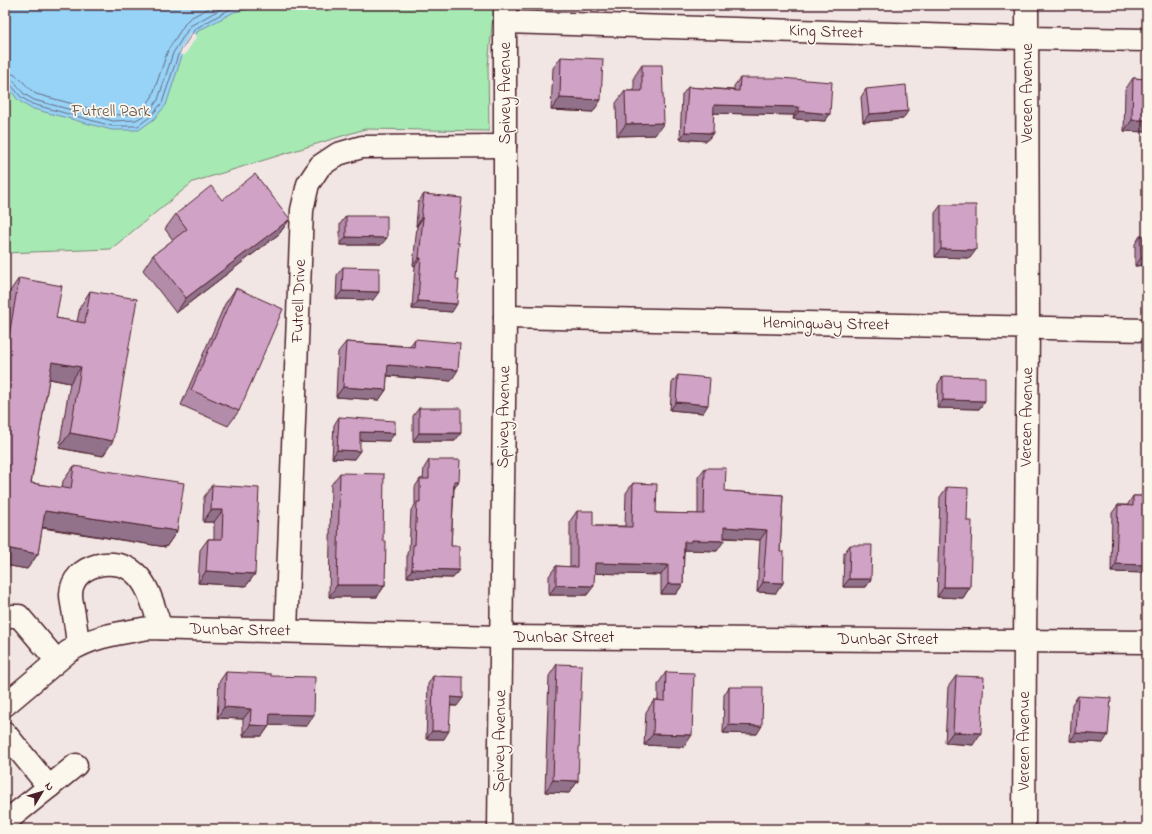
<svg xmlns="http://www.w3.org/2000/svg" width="1152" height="834" font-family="'Indie Flower',sans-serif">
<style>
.green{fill:#a6e9b3;stroke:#78846f}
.water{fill:#96d3f7;stroke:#788ba5}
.pier{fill:#f2e6e4}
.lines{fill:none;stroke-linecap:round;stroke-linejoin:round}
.shore{stroke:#68677d;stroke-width:1}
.minor-casing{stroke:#4a1f2b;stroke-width:25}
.minor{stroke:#fbf7ec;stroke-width:22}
.wall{fill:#b38caa;stroke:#4a1f2b}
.shaded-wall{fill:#92728b;stroke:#4a1f2b}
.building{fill:#d0a3c6;stroke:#4a1f2b}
.labels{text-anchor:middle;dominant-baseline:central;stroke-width:3.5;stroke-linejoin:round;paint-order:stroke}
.street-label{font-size:17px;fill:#4a1f2b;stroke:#fbf7ec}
.park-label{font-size:17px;fill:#61524d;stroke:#fbf7ec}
</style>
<rect width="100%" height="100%" fill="#f2e6e4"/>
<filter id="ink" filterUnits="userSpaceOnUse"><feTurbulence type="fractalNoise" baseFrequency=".025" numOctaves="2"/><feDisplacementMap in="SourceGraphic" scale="8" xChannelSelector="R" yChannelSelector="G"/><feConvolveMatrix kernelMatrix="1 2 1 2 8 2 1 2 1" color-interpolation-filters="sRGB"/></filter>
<g filter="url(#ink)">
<path class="green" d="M5 5H494L488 66 489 131 365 129 193 182 111 249 5 253Z"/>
<path class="water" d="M5 5H268L234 12 198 31 182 56 166 105 154 119 139 130H112L30 108 18 100 9 88 5 86Z"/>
<path class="pier" d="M191 32 197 36 184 56 178 53Z"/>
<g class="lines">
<g class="shore">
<path d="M5 72C20 73 25 87 36 94L114 115 134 114 144 108 152 97 168 50 186 22 190 18 215 5"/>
<path d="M5 78 14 81 24 94 34 100 113 121 136 120 148 113 158 100 173 53 190 26 228 5"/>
<path d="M5 83 11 85 21 97 32 104 112 126H138L151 116 162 103 178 55 195 29 232 8 248 5"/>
</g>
<defs>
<g id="minor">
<path d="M505 22 1026 38 1147 40"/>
<path d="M505 317 1147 330"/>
<path d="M5 616H19L57 661"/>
<path d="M286 631 302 210 308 184 320 166 338 154 362 147 505 146"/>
<path d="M78 645C77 633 75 621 73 609 72 604 71 598 71 594 72 564 116 555 135 573 150 586 154 610 161 628"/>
<path d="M5 705 68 652C92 636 121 633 148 628L501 637 1147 642"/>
<path d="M5 733 49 787 76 765"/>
<path d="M5 820 9 819 49 787"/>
<path d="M499 829 505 317V5"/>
<path d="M1024 829 1025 640 1028 329 1027 5"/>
</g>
</defs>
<use href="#minor" class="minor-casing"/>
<use href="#minor" class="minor"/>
</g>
<g class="wall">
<path d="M561 57 593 112 551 110 553 68Z"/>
<path d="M642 65 655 135 617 136 616 103 625 91H634V77Z"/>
<path d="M740 78 830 114 825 121 793 119 794 115 714 113 707 141 680 139 682 95 688 87 734 90V86Z"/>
<path d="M1133 78 1147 79V132L1124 131 1125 90Z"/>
<path d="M866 89 903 119 863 122 861 97Z"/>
<path d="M424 194 452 312 412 309 415 266 413 265 417 226H416L418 202Z"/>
<path d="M222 200 290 219 279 234 176 313 143 270 153 255 173 240 165 229 176 214Z"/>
<path d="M941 205 970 258 935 257V213Z"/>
<path d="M346 216 381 245H340V224Z"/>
<path d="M1140 236H1147V265L1135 266V244Z"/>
<path d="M343 267 373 300 336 299 337 275Z"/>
<path d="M19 278 56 318 77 322 80 307 90 291 103 456 59 448 70 383 49 379 31 483 62 488 63 481 74 466 177 531 166 547 42 528 38 554 27 569 5 565V312L8 294Z"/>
<path d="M236 288 239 411 228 426 181 405 225 304Z"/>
<path d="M415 339 451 381 387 376 386 390 379 400 336 397 338 352 346 342 410 346Z"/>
<path d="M678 375 703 413 670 410 672 383Z"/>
<path d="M943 376 985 401 979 409 937 408 938 384Z"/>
<path d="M419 408 455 441H413V416Z"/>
<path d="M339 417 389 441 360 440 354 459 332 458 334 425Z"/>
<path d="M429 460 454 489 451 546 453 578 407 577V553L409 550 411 510 415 505V487L420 479H423L424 468Z"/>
<path d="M705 468 725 491 783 495 780 552 783 583 776 593 757 592 760 540 724 538 717 551 685 550 684 552 683 584 676 594H661V575L594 573 587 595H549V576L556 566 570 567V521L577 511 593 526H625L626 493 633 483 656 513 698 514V477Z"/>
<path d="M340 473 383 541 385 585 377 597H329L331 485Z"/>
<path d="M212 485 255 574 246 586 198 583 200 550 208 539H214V522H203L204 497Z"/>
<path d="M947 487 967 521 970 587 963 598 937 597 940 497Z"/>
<path d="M1133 496H1147V573L1111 572 1112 513 1118 505H1128V504Z"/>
<path d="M850 545 871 579 866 587H843L844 553Z"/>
<path d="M557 664 578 781 569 793 545 792 549 676Z"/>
<path d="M226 672 307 726 269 725V726L262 736H243V719L217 718 219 682Z"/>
<path d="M666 672 684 747 644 745 646 712 654 700H658V684Z"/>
<path d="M433 676 457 706H450L444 739H426L428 684Z"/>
<path d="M956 676 973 745 945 743 948 687Z"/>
<path d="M729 687 757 734 723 733 724 695Z"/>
<path d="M1078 696 1103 743 1070 741 1072 704Z"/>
</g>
<g class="shaded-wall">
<path d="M560 98 601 100 593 112 551 110Z"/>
<path d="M714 105 799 107 794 115 709 113Z"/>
<path d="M799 111 830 114 825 121 793 119Z"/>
<path d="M908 111 903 119 863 122 869 114Z"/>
<path d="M1132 120H1147V132L1124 131Z"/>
<path d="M664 123 655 135 617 136 626 124Z"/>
<path d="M685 132 713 133 707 141 680 139Z"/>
<path d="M421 218H423L417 226H416Z"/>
<path d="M290 219 279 234 176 313 186 298Z"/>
<path d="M346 237 387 238 381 245H340Z"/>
<path d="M941 249 976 250 970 258 935 257Z"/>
<path d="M1147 257V265L1135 266 1141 258Z"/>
<path d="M419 258H421L415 266 413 265Z"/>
<path d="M342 291 379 292 373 300 336 299Z"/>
<path d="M418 301 457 304 452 312 412 309Z"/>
<path d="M52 362 81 367 70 383 41 377Z"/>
<path d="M388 365 458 370 451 381 380 375Z"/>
<path d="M343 387 386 390 379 400 336 397Z"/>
<path d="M943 400 985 401 979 409 937 408Z"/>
<path d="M676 402 708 405 703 413 670 410Z"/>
<path d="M360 432 395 433 389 441 354 440Z"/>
<path d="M70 433 113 441 103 456 59 448Z"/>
<path d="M419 433H461L455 441H413Z"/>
<path d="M337 450 360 451 354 459 332 458Z"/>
<path d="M454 481H459L454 489Z"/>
<path d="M211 510H223L214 522H203Z"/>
<path d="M45 511 177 531 166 547 35 526Z"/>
<path d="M724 527 767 530 760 540 718 537Z"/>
<path d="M691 540 724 541 717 551 685 550 684 552V542Z"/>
<path d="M5 548 38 554 27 569 5 565Z"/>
<path d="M595 563 668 565 661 575 588 573Z"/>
<path d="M1116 564 1147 565V573L1111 572Z"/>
<path d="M412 569 459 570 453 578 407 577Z"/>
<path d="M206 571 255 574 246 586 198 583Z"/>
<path d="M849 579H871L866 587H843Z"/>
<path d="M763 582 783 583 776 593 757 592Z"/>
<path d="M668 584H683L676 594H661Z"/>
<path d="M337 585H385L377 597H329Z"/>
<path d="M556 585 594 586 587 595H549Z"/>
<path d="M944 587H970L963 598 937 597Z"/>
<path d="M451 697 463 698 457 706 445 705Z"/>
<path d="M224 707 251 709 243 719 217 718Z"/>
<path d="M270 714 314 715 307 726 262 725Z"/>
<path d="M250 725 269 726 262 736H243Z"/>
<path d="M729 725 762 726 757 734 723 733Z"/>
<path d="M432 731H449L444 739H426Z"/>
<path d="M953 732 981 733 973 745 945 743Z"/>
<path d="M1076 733 1108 735 1103 743 1070 741Z"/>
<path d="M653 734 692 735 684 747 644 745Z"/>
<path d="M553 780 578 781 569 793 545 792Z"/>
</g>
<g class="building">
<path d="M561 57 603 59 601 100 560 98Z"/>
<path d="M642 65H662L664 123 626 124 625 91H642Z"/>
<path d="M740 78H780L832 82 830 114 799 111V107L714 105 713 133 685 132 688 87 739 91Z"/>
<path d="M1133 78 1147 79V120H1132Z"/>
<path d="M906 85 908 111 869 114 866 89Z"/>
<path d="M255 174 290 219 186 298 153 255 187 229 176 214 211 186 222 200Z"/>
<path d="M424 194 462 198 457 242H459L456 279 459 280 457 304 418 301 421 258H419L423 218H421Z"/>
<path d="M941 205H976V250L941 249Z"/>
<path d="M346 216H387V238L346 237Z"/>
<path d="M1140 236H1147V257L1141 258Z"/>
<path d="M343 267 379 268V292L342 291Z"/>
<path d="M19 278 62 286 56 318 85 323 90 291 137 299 113 441 70 433 81 367 52 362 31 483 71 489 74 466 184 483 177 531 45 511 38 554 5 548V359Z"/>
<path d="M236 288 283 309 239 411 191 390Z"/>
<path d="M415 339 460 343 458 370 388 365 386 390 343 387 346 342 414 347Z"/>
<path d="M678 375 710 378 708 405 676 402Z"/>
<path d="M943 376 985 377V401L943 400Z"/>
<rect x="419" y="408" width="42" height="25"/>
<path d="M339 417 395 421V433L360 432V451L337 450Z"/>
<path d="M429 460H460L459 481H454L451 546H459V570L412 569 413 545H415L417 502H420V479H429Z"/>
<path d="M705 468H726L725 491 783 495 780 552H784L783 583 763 582 767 530 724 527V541L691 540V542H684L683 584H668V565L595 563 594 586 556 585V566L577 567V511H593V526L632 527 633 483 657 484 656 513 704 514Z"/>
<path d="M340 473 384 474 383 541H386L385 585H337Z"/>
<path d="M212 485 259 488 255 574 206 571 208 539H222L223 510H211Z"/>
<path d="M947 487 968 488 967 521H972L970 587H944Z"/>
<path d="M1133 496H1147V565L1116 564 1118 505 1133 506Z"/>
<path d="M850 545H872L871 579H849Z"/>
<path d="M557 664 582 665 578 781 553 780Z"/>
<path d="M226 672 271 674V676L315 677 314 715 270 714 269 726 250 725 251 709 224 707Z"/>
<path d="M666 672 694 673 692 735 653 734 654 700 665 701Z"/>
<path d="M433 676 463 677V698L451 697 449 731H432Z"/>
<path d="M956 676 984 677 981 733 953 732Z"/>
<path d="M729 687H763L762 726 729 725Z"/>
<path d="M1078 696 1111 698 1108 735 1076 733Z"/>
</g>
</g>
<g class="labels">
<g class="street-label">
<text transform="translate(826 32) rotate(2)">King Street</text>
<text transform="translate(505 93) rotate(-90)">Spivey Avenue</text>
<text transform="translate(1027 93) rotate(-90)">Vereen Avenue</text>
<text transform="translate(299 301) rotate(-88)">Futrell Drive</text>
<text transform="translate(826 324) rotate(1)">Hemingway Street</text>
<text transform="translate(504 417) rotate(-89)">Spivey Avenue</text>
<text transform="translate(1027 417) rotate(-89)">Vereen Avenue</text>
<text transform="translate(240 630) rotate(1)">Dunbar Street</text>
<text x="564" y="637">Dunbar Street</text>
<text x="888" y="639">Dunbar Street</text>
<text transform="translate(500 741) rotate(-89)">Spivey Avenue</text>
<text transform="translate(1024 741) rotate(-90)">Vereen Avenue</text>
</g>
<g class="park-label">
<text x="111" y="111">Futrell Park</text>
</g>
</g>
<rect width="1152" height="834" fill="none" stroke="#fbf7ec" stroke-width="20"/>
<rect x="10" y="10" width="1132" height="814" fill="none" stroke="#4a1f2b" stroke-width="1.5" filter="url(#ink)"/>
<g transform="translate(42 792) rotate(52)" stroke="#fbf7ec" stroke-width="3" paint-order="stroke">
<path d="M0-3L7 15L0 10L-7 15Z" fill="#4a1f2b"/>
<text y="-6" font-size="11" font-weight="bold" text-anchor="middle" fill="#4a1f2b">N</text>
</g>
</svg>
